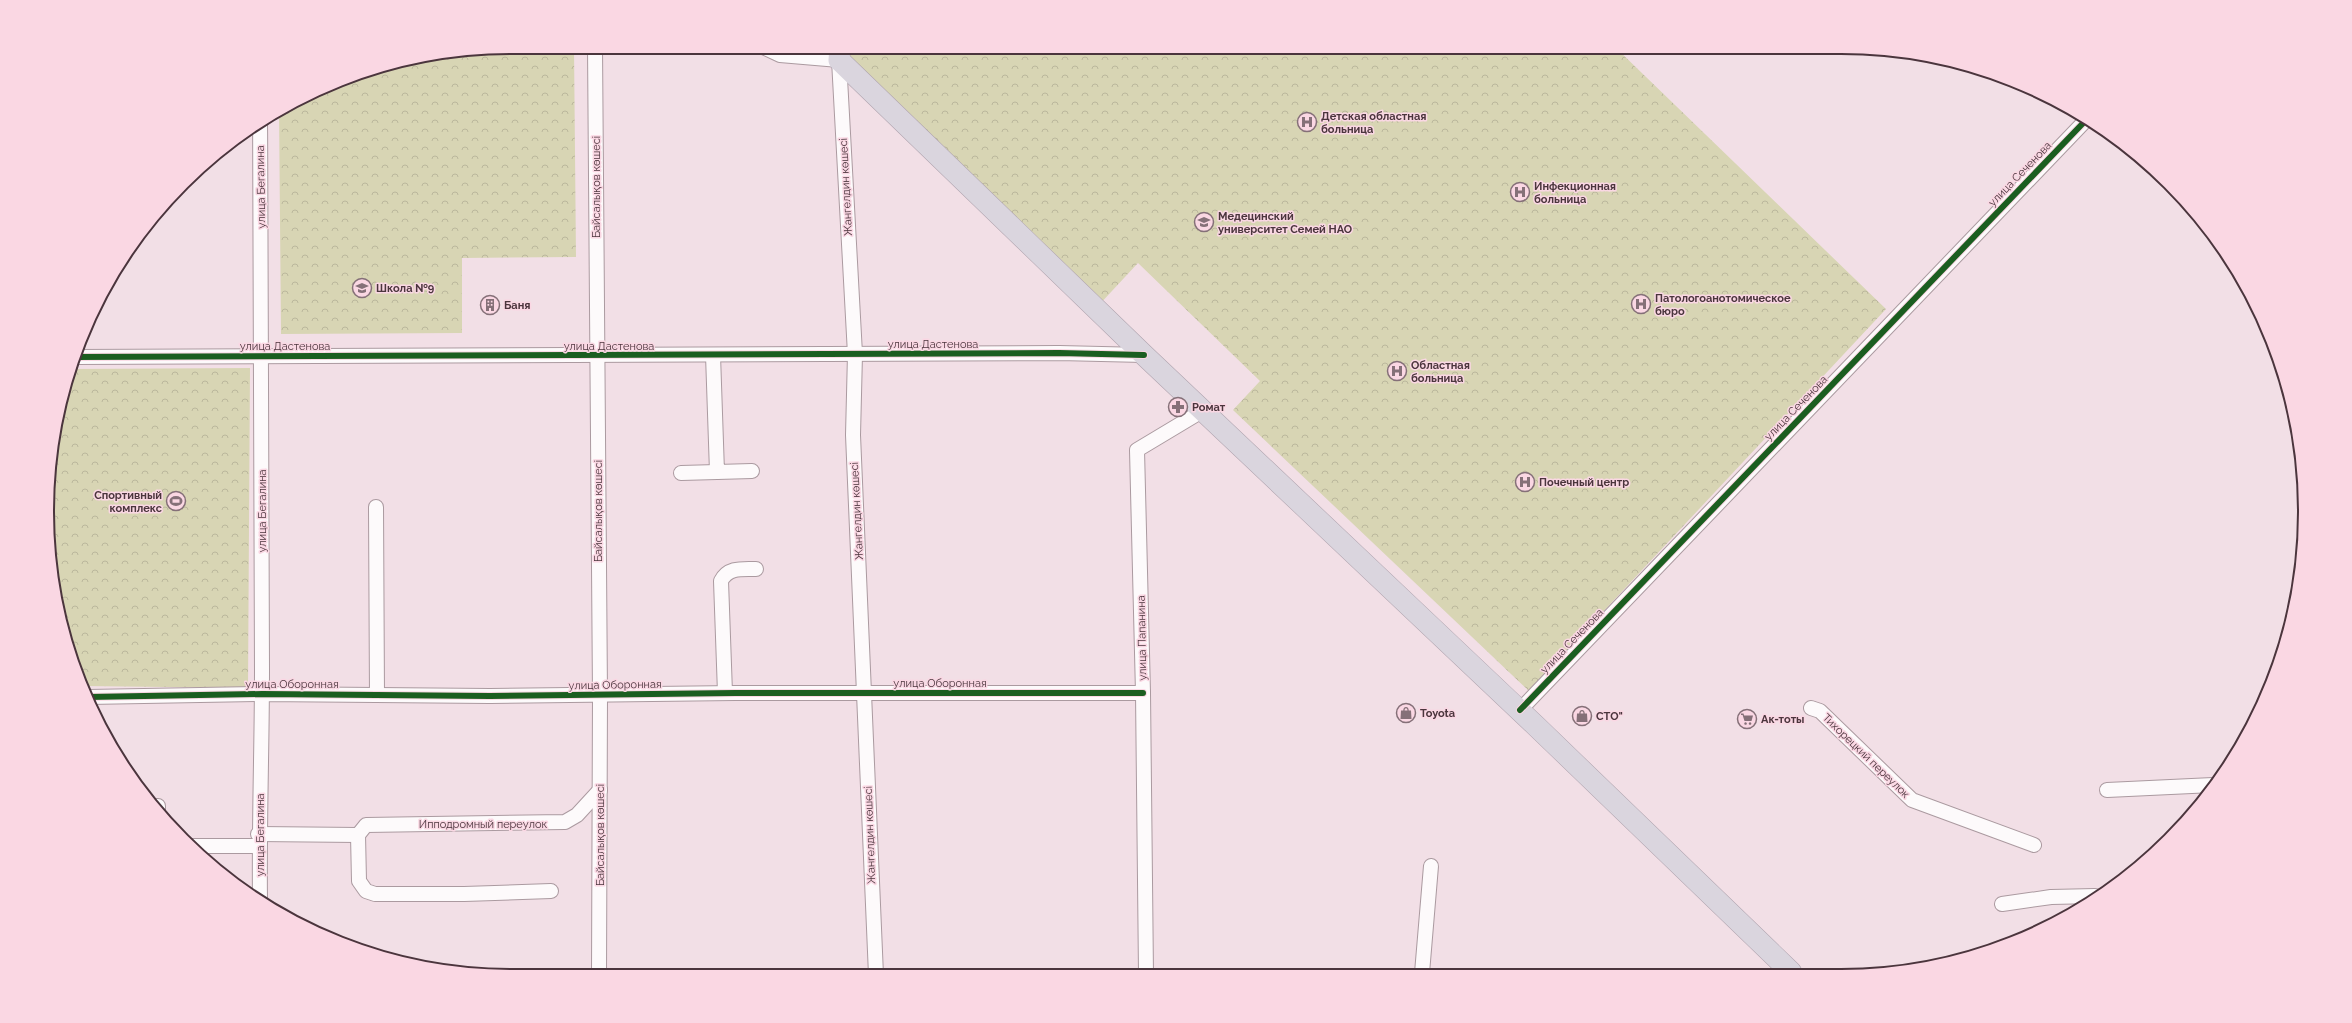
<svg xmlns="http://www.w3.org/2000/svg" width="2352" height="1023" font-family="Raleway,sans-serif">
<style>
.park{fill:url(#park-crowns)}
.lines{fill:none;stroke-linecap:round;stroke-linejoin:round}
.minor-casing{stroke:#ab9aa0;stroke-width:16}
.highway-casing{stroke:#afa3ae;stroke-width:22}
.minor{stroke:#fdfafb;stroke-width:14}
.highway{stroke:#dad5de;stroke-width:21}
.cycleway-casing{stroke:#fad7e3;stroke-width:8}
.cycleway{stroke:#1b5e20;stroke-width:6}
.labels{text-anchor:middle;dominant-baseline:central;stroke-width:3;stroke-linejoin:round;paint-order:stroke}
.poi-label{font-size:11px;font-weight:bold;fill:#4b353d;stroke:#fad7e3;text-anchor:start}
.street-label{font-size:11px;fill:#4b353d;stroke:#fad7e3}
.rim{fill:none;stroke:#4b353d;stroke-width:2}
</style>
<defs>
<pattern id="park-crowns" width="20" height="18" patternUnits="userSpaceOnUse"><rect width="20" height="18" fill="#d8d5b4"/><path d="M2 6a3 3 0 1 1 6 0M12 15a3 3 0 1 1 6 0" fill="none" stroke="#bbb79c"/></pattern>
</defs>
<rect width="100%" height="100%" fill="#f2dfe6"/>
<g class="park">
<path d="M511 47H574L576 257 462 258V333L281 334 279 109 362 72 421 56Z"/>
<path d="M848 47H1615L1886 309 1529 691 1233 410 1260 381 1138 263 1098 306 848 60Z"/>
<path d="M250 368 248 688 83 686C46 605 41 509 56 421 59 404 65 386 70 369Z"/>
</g>
<g class="lines">
<defs>
<g id="minor">
<path d="M595 47 600 695 599 976"/>
<path d="M763 47 780 55 839 60 855 354 853 435 876 975"/>
<path d="M713 355 717 472 752 471"/>
<path d="M74 357 1059 353 1144 355"/>
<path d="M681 473 717 472"/>
<path d="M376 507 377 695"/>
<path d="M725 693 721 581C728 567 742 569 756 569"/>
<path d="M88 697 262 694 490 696 735 693H1143"/>
<path d="M1811 708 1820 711 1912 800 2034 845"/>
<path d="M1520 710 2087 119"/>
<path d="M2107 790 2213 785"/>
<path d="M154 806H158V812"/>
<path d="M258 834 358 835 366 825 565 822 577 815 600 790"/>
<path d="M358 835 359 881 366 891 375 894H464L551 891"/>
<path d="M190 846H259"/>
<path d="M260 900C259 823 262 746 262 670 262 487 262 305 260 123"/>
<path d="M2002 904 2051 897 2095 896"/>
<path d="M1422 973 1431 866"/>
<path d="M1146 974 1143 693 1137 450 1202 411"/>
</g>
<path id="highway" d="M840 47 839 60 1144 355 1536 726 1791 972"/>
</defs>
<use href="#minor" class="minor-casing"/>
<use href="#highway" class="highway-casing"/>
<use href="#minor" class="minor"/>
<use href="#highway" class="highway"/>
<defs>
<g id="cycleway">
<path d="M74 357 1059 353 1144 355"/>
<path d="M88 697 262 694 490 696 735 693H1143"/>
<path d="M1520 710 2087 119"/>
</g>
</defs>
<use href="#cycleway" class="cycleway-casing"/>
<use href="#cycleway" class="cycleway"/>
</g>
<defs>
<symbol id="hospital-ring" viewBox="-11 -11 22 22"><circle r="9.5" fill="#fad7e3" stroke="#857078" stroke-width="1.5"/><path d="M-5-5h3v3.5h4V-5h3V5h-3V1.5h-4V5h-3Z" fill="#857078"/></symbol>
<symbol id="university-ring" viewBox="-11 -11 22 22"><circle r="9.5" fill="#fad7e3" stroke="#857078" stroke-width="1.5"/><path d="M0-5L7-2L0 1L-7-2ZM-4 1L0 2.5L4 1V4Q0 6-4 4Z" fill="#857078"/></symbol>
<symbol id="school-ring" viewBox="-11 -11 22 22"><circle r="9.5" fill="#fad7e3" stroke="#857078" stroke-width="1.5"/><path d="M0-5L7-2L0 1L-7-2ZM-4 1L0 2.5L4 1V4Q0 6-4 4Z" fill="#857078"/></symbol>
<symbol id="building-ring" viewBox="-11 -11 22 22"><circle r="9.5" fill="#fad7e3" stroke="#857078" stroke-width="1.5"/><path d="M-4-6H4V6H1V3H-1V6H-4ZM-2.5-4.3h1.7v1.8h-1.7ZM.8-4.3h1.7v1.8H.8ZM-2.5-1h1.7V.8h-1.7ZM.8-1h1.7V.8H.8Z" fill="#857078"/></symbol>
<symbol id="pharmacy-ring" viewBox="-11 -11 22 22"><circle r="9.5" fill="#fad7e3" stroke="#857078" stroke-width="1.5"/><path d="M-2-6h4v4h4v4h-4v4h-4v-4h-4v-4h4Z" fill="#857078"/></symbol>
<symbol id="stadium-ring" viewBox="-11 -11 22 22"><circle r="9.5" fill="#fad7e3" stroke="#857078" stroke-width="1.5"/><path d="M0-5a6.5 5 0 1 0 0 10a6.5 5 0 1 0 0-10ZM-3.5-1.8h7v3.6h-7Z" fill="#857078"/></symbol>
<symbol id="shop-ring" viewBox="-11 -11 22 22"><circle r="9.5" fill="#fad7e3" stroke="#857078" stroke-width="1.5"/><path d="M-5-2.5h2.3a2.7 3.5 0 0 1 5.4 0H5L5.5 6h-11ZM-1.5-2.5h3a1.5 2.3 0 0 0-3 0Z" fill="#857078"/></symbol>
<symbol id="supermarket-ring" viewBox="-11 -11 22 22"><circle r="9.5" fill="#fad7e3" stroke="#857078" stroke-width="1.5"/><path d="M-6-5.5h2.5l.6 2H6L4.5 2H-2.5L-4.4-4H-6ZM-1.5 3.2a1.3 1.3 0 1 0 .1 0ZM3 3.2a1.3 1.3 0 1 0 .1 0Z" fill="#857078"/></symbol>
</defs>
<g fill-rule="evenodd">
<use href="#hospital-ring" x="1296" y="111" width="22" height="22"/>
<use href="#hospital-ring" x="1509" y="181" width="22" height="22"/>
<use href="#university-ring" x="1193" y="211" width="22" height="22"/>
<use href="#school-ring" x="351" y="277" width="22" height="22"/>
<use href="#hospital-ring" x="1630" y="293" width="22" height="22"/>
<use href="#building-ring" x="479" y="294" width="22" height="22"/>
<use href="#hospital-ring" x="1386" y="360" width="22" height="22"/>
<use href="#pharmacy-ring" x="1167" y="396" width="22" height="22"/>
<use href="#hospital-ring" x="1514" y="471" width="22" height="22"/>
<use href="#stadium-ring" x="165" y="490" width="22" height="22"/>
<use href="#shop-ring" x="1395" y="702" width="22" height="22"/>
<use href="#shop-ring" x="1571" y="705" width="22" height="22"/>
<use href="#supermarket-ring" x="1736" y="708" width="22" height="22"/>
</g>
<g class="labels">
<g class="poi-label">
<text x="1321" y="116">Детская областная<tspan x="1321" dy="13">больница</tspan></text>
<text x="1534" y="186">Инфекционная<tspan x="1534" dy="13">больница</tspan></text>
<text x="1218" y="216">Медецинский<tspan x="1218" dy="13">университет Семей НАО</tspan></text>
<text x="376" y="288">Школа №9</text>
<text x="1655" y="298">Патологоанотомическое<tspan x="1655" dy="13">бюро</tspan></text>
<text x="504" y="305">Баня</text>
<text x="1411" y="365">Областная<tspan x="1411" dy="13">больница</tspan></text>
<text x="1192" y="407">Ромат</text>
<text x="1539" y="482">Почечный центр</text>
<text x="162" y="495" text-anchor="end">Спортивный<tspan x="162" dy="13">комплекс</tspan></text>
<text x="1420" y="713">Toyota</text>
<text x="1596" y="716">СТО"</text>
<text x="1761" y="719">Ак-тоты</text>
</g>
<g class="street-label">
<text transform="translate(2020 174) rotate(-46)">улица Сеченова</text>
<text transform="translate(261 187) rotate(-91)">улица Бегалина</text>
<text transform="translate(596 187) rotate(-90)">Байсалықов көшесі</text>
<text transform="translate(846 187) rotate(-93)">Жангелдин көшесі</text>
<text x="933" y="344">улица Дастенова</text>
<text x="285" y="346">улица Дастенова</text>
<text x="609" y="346">улица Дастенова</text>
<text transform="translate(1796 408) rotate(-46)">улица Сеченова</text>
<text transform="translate(262 511) rotate(-90)">улица Бегалина</text>
<text transform="translate(598 511) rotate(-90)">Байсалықов көшесі</text>
<text transform="translate(857 511) rotate(-93)">Жангелдин көшесі</text>
<text transform="translate(1142 638) rotate(-91)">улица Папанина</text>
<text transform="translate(1572 641) rotate(-46)">улица Сеченова</text>
<text x="940" y="683">улица Оборонная</text>
<text x="292" y="684">улица Оборонная</text>
<text transform="translate(615 685) rotate(-1)">улица Оборонная</text>
<text transform="translate(1866 756) rotate(44)">Тихорецкий переулок</text>
<text x="483" y="824">Ипподромный переулок</text>
<text transform="translate(260 835) rotate(-90)">улица Бегалина</text>
<text transform="translate(600 835) rotate(-90)">Байсалықов көшесі</text>
<text transform="translate(870 835) rotate(-92)">Жангелдин көшесі</text>
</g>
</g>
<path d="M0 0H2352V1023H0ZM511 54H1841A457 457 0 0 1 2298 511V512A457 457 0 0 1 1841 969H511A457 457 0 0 1 54 512V511A457 457 0 0 1 511 54Z" fill="#fad7e3" fill-rule="evenodd"/>
<path class="rim" d="M511 54H1841A457 457 0 0 1 2298 511V512A457 457 0 0 1 1841 969H511A457 457 0 0 1 54 512V511A457 457 0 0 1 511 54Z"/>
</svg>
